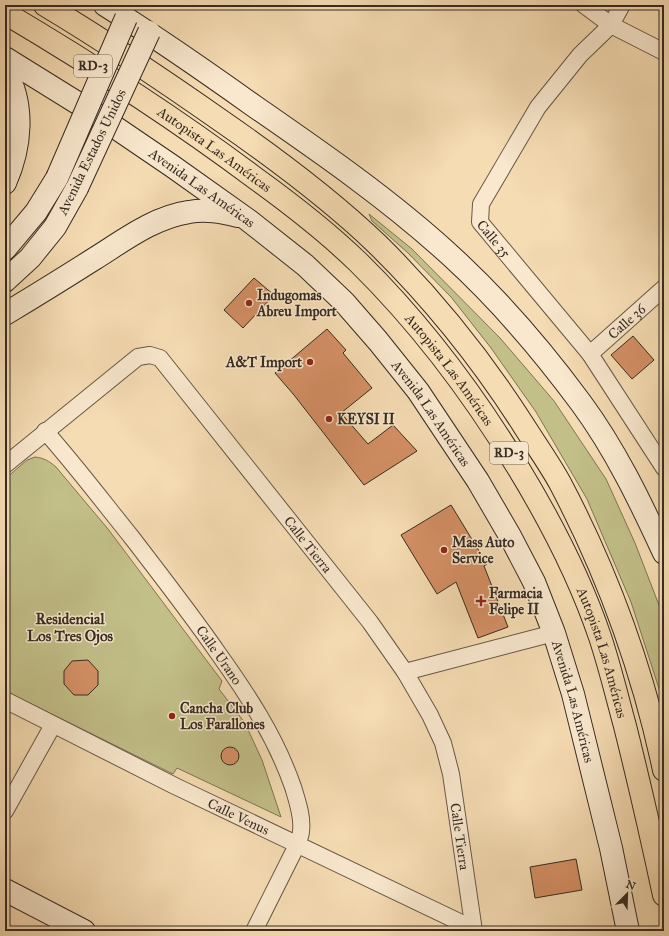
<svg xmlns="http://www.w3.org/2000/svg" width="669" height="936" font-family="'IM FELL Great Primer',serif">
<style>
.green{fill:#c2bf88;stroke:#7c7555}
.building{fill:#d59065;stroke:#362b22}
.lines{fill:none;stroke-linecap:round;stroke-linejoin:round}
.street-casing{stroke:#665746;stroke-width:18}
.secondary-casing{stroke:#362b22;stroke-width:24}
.highway-casing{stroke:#362b22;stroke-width:24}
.street{stroke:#f9e8ce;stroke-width:16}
.secondary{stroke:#f9e8ce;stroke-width:22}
.highway{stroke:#f6dcb3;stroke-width:22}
.secondary-bridge-casing{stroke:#362b22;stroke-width:24;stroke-linecap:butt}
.secondary-bridge{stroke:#f9e8ce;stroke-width:22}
.poi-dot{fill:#8f2418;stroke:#f9e8ce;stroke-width:1.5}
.labels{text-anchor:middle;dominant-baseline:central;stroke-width:3;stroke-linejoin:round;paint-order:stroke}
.shield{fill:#f9e8ce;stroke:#706456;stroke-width:1}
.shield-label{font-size:13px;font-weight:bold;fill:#362b22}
.street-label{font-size:14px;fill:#362b22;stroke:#f9e8ce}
.poi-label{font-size:14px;font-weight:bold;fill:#362b22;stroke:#f9e8ce;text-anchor:start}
.neighbourhood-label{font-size:15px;font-weight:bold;fill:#362b22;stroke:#f9e8ce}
</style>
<rect width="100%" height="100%" fill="#f6dcb3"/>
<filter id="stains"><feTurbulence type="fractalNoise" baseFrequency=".005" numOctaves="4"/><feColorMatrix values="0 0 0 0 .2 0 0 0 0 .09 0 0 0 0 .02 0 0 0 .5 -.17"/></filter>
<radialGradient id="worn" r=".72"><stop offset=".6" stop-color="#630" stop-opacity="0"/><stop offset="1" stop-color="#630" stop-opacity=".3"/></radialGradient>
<g class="green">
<path d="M369 214 412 249 500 338 554 401 606 479 635 543 664 618V704L631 602 587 499 536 412 491 348 451 297 408 253 372 221Z"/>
<path d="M35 457C44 458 49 461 56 467L108 529 222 681 219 689 245 723 262 760 281 817 177 768 173 774 5 691V479L27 460Z"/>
</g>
<g class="building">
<path d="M254 278 274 295 243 328 224 310Z"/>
<path d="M327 329 346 350 343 353 372 388 341 413 368 444 393 425 417 451 364 485 294 395 275 373Z"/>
<path d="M633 336 654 360 632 379 611 355Z"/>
<path d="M451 505 487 564 484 566 508 627 478 638 456 582 437 594 401 535Z"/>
<path d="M88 660 98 671V685L88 695H74L64 684V671L72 661Z"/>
<circle cx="230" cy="756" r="9"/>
<path d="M576 859 582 890 535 898 530 867Z"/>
</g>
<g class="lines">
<defs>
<g id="street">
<path d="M584 5 611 25 664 52"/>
<path id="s1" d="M622 5 611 25 580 55 538 107 481 204 480 222 590 354 664 468"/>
<path id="s2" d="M590 354 664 288"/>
<path id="s3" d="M45 431C76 466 104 503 133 539 162 577 191 614 218 653 248 695 276 738 293 787 297 800 303 817 301 831 301 836 298 841 297 845L254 931"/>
<path id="s4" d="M5 465 138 357 150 355 160 358 370 622 405 672 430 715 443 743 451 774 474 931"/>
<path d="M405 672 554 633"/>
<path id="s5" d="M5 700 175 786 474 929"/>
<path d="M5 811 53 725"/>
</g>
<g id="secondary">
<path d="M105 5C156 37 205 71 254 106 322 153 390 200 451 256 499 300 542 350 581 403 615 449 640 501 664 553"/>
<path id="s6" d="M5 58 100 117 172 166 248 220 305 265 344 302 378 341 418 391 478 481 510 536 534 582 554 633 573 694 611 848 628 931"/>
<path d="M5 70C25 105 21 147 5 183"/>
<path d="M5 249 36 212 57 178"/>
<path d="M5 281 30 258 55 227 77 188"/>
<path d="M5 314C35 296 64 278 94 259 123 241 154 217 189 212 206 209 221 212 238 216"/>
<path d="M5 890 84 931"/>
</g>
<g id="highway">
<path d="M45 5C105 41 163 80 220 120 275 158 329 198 377 244 433 299 482 360 524 426 536 445 549 463 560 483 607 572 643 671 664 770"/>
<path id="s7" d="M5 13C91 64 175 118 255 178 291 204 326 231 358 262 420 323 472 392 517 466 550 520 580 578 600 637 610 667 617 697 625 726 639 782 652 839 664 895"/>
</g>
</defs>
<use href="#street" class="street-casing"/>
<use href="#secondary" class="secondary-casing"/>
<use href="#highway" class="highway-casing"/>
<use href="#street" class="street"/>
<use href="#secondary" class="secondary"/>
<use href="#highway" class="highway"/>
<defs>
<g id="secondary-bridge">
<path d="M57 178 126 18"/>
<path d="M77 188 149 32"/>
</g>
</defs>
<use href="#secondary-bridge" class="secondary-bridge-casing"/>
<use href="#secondary-bridge" class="secondary-bridge"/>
</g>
<g class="poi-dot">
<circle cx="249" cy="303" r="4"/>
<circle cx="310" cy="362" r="4"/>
<circle cx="329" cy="419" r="4"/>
<circle cx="444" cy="550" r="4"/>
<path d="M479 595h4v4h4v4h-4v4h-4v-4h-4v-4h4z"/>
<circle cx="172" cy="716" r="4"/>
</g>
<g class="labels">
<g class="shield">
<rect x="74" y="55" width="38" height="22" rx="3"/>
<rect x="490" y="442" width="38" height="22" rx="3"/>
</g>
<g class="shield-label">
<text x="93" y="66">RD-3</text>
<text x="509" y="453">RD-3</text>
</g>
<g class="street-label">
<text stroke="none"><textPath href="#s7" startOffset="250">Autopista Las Américas</textPath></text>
<text transform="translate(92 152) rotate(-64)">Avenida Estados Unidos</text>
<text stroke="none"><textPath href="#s6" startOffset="236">Avenida Las Américas</textPath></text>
<text stroke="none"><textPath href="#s1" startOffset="285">Calle 35</textPath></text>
<text stroke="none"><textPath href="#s2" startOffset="49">Calle 36</textPath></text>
<text stroke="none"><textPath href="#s7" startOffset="574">Autopista Las Américas</textPath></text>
<text stroke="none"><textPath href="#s6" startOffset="560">Avenida Las Américas</textPath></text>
<text stroke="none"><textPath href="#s4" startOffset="432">Calle Tierra</textPath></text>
<text stroke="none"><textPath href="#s7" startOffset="898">Autopista Las Américas</textPath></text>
<text stroke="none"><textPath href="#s3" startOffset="284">Calle Urano</textPath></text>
<text stroke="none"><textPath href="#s6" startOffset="884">Avenida Las Américas</textPath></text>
<text stroke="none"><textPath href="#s5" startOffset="261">Calle Venus</textPath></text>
<text stroke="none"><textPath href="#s4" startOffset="768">Calle Tierra</textPath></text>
</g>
<g class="poi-label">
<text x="257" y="295">Indugomas<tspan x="257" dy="16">Abreu Import</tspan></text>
<text x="302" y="362" text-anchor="end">A&amp;T Import</text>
<text x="337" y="419">KEYSI II</text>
<text x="452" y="542">Mass Auto<tspan x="452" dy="16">Service</tspan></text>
<text x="489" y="593">Farmacia<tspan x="489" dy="16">Felipe II</tspan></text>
<text x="180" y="708">Cancha Club<tspan x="180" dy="16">Los Farallones</tspan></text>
</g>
<g class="neighbourhood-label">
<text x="70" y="619">Residencial<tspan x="70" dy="17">Los Tres Ojos</tspan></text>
</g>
</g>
<rect width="669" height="936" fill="none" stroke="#f6dcb3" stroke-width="20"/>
<rect x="6" y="6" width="657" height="924" fill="none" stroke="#362b22" stroke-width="2"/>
<rect x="10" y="10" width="649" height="916" fill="none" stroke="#362b22"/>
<g transform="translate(627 894) rotate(23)" stroke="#f9e8ce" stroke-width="3" paint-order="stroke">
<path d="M0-3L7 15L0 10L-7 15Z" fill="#362b22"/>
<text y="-6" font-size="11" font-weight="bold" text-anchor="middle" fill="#362b22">N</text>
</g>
<rect width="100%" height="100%" filter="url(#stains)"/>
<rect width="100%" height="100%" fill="url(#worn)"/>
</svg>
